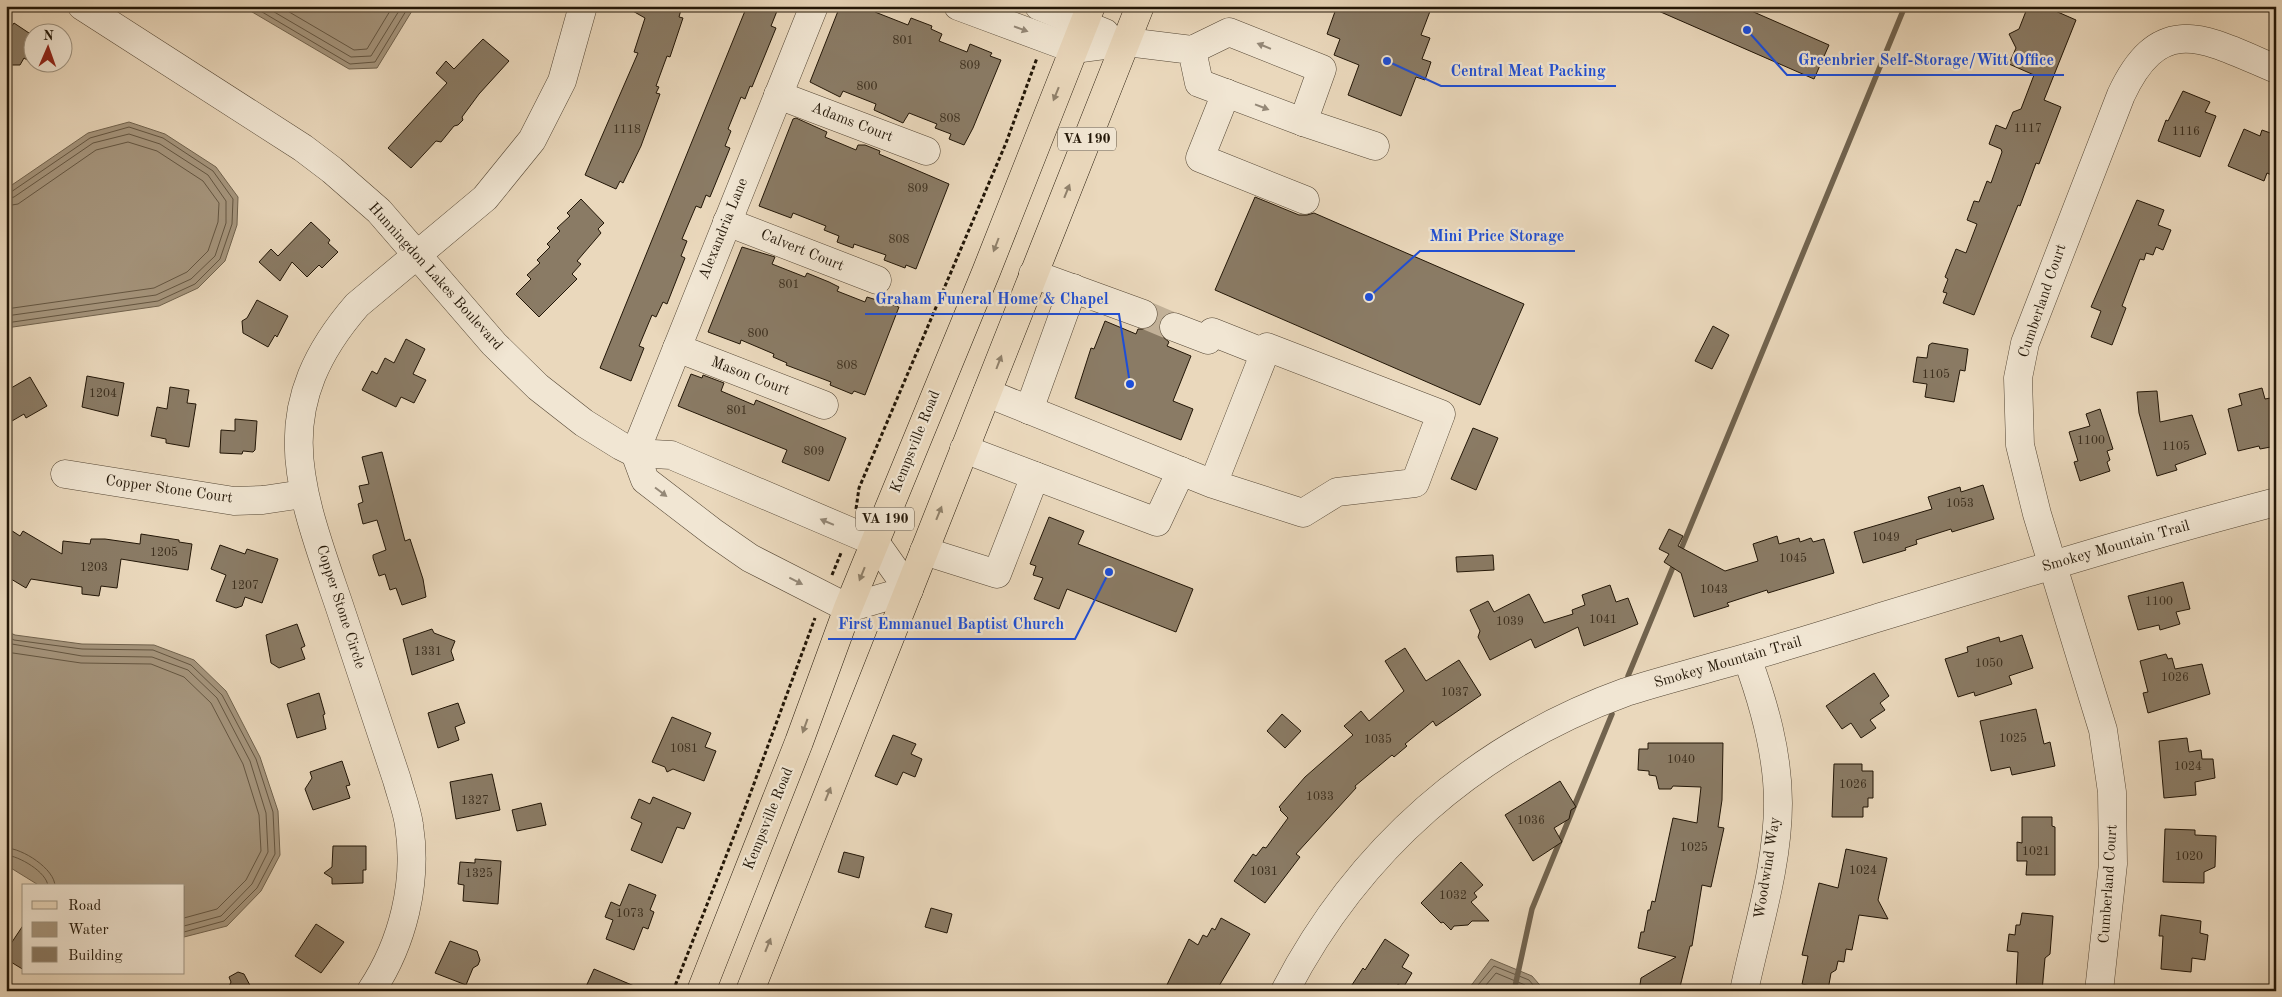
<svg xmlns="http://www.w3.org/2000/svg" width="2282" height="997" font-family="'Old Standard TT',serif">
<style>
.water{fill:#a6967e;stroke:#71634e}
.lines{fill:none;stroke-linecap:round;stroke-linejoin:round}
.shore{stroke:#645642;stroke-width:1}
.stream{stroke:#71634e;stroke-width:5.5}
.building{fill:#8a7b65;stroke:#221607}
.minor-tunnel{stroke:#c2b198;stroke-width:28;stroke-dasharray:28 14;stroke-linecap:butt}
.minor-casing{stroke:#544634;stroke-width:29}
.major-casing{stroke:#221607;stroke-width:29}
.path{stroke:#221607;stroke-width:3;stroke-dasharray:4 2.5;stroke-linecap:butt}
.minor{stroke:#f1e6d3;stroke-width:28}
.major{stroke:#ead8bc;stroke-width:28}
.oneway{fill:#948877}
.oneway2{fill:#90816b}
.labels{text-anchor:middle;dominant-baseline:central;stroke-width:4.5;stroke-linejoin:round;paint-order:stroke}
.number-label{font-size:12px;fill:#3c2f1e}
.shield{fill:#f1e6d3;stroke:#605444;stroke-width:1}
.shield-label{font-size:14px;font-weight:bold;fill:#221607}
.street-label{font-size:15px;fill:#221607;stroke:#f1e6d3}
.leader{fill:none;stroke:#1d4ed8;stroke-width:2}
.callout-dot{fill:#1d4ed8;stroke:#f1e6d3;stroke-width:2}
.callout-label{font-size:16px;text-anchor:middle;font-weight:bold;fill:#1d4ed8;stroke:#f1e6d3;stroke-width:4.5;stroke-linejoin:round;paint-order:stroke}
</style>
<rect width="100%" height="100%" fill="#ead8bc"/>
<filter id="stains"><feTurbulence type="fractalNoise" baseFrequency=".004" numOctaves="4"/><feColorMatrix values="0 0 0 0 .2 0 0 0 0 .09 0 0 0 0 .02 0 0 0 .5 -.17"/></filter>
<radialGradient id="worn" r=".72"><stop offset=".6" stop-color="#630" stop-opacity="0"/><stop offset="1" stop-color="#630" stop-opacity=".3"/></radialGradient>
<g class="water">
<path d="M242 6H415L377 68 349 69Z"/>
<path d="M129 122 165 134 216 167 238 197 237 225 225 261 198 288 159 306 6 328V189L88 133Z"/>
<path d="M6 631 15 635 82 644 154 645 194 660 226 691 260 757 278 811 280 855 261 891 227 926 184 937V886H40L6 865Z"/>
<path d="M1491 959 1532 976 1545 991H1467Z"/>
</g>
<g class="lines">
<g class="shore">
<path d="M252 6 350 64 375 62 409 6"/>
<path d="M264 6 351 57 371 56 402 6"/>
<path d="M279 6 354 50 367 49 393 6"/>
<path d="M6 193 11 192 90 138 129 127 163 138 213 171 233 199 232 224 220 259 195 284 158 301 6 323"/>
<path d="M6 199 14 197 93 143 129 134 160 144 208 175 226 201V223L215 256 191 279 156 295 6 316"/>
<path d="M6 206 18 204 96 150 128 142 157 151 203 181 219 203 218 222 208 251 187 272 154 288 6 309"/>
<path d="M6 636 14 640 82 649 153 650 191 665 222 695 256 759 273 812 275 854 257 888 224 921 184 932"/>
<path d="M6 643 82 656 152 657 188 670 217 698 250 761 266 813 268 852 252 884 221 916 184 926"/>
<path d="M6 652 81 663 151 664 184 677 211 703 243 764 259 815 261 851 246 880 217 909 184 918"/>
<path d="M6 848C22 848 55 869 55 886"/>
<path d="M6 855C19 856 47 872 48 886"/>
<path d="M1473 991 1494 966 1529 980 1538 991"/>
<path d="M1481 991 1496 973 1525 985 1530 991"/>
</g>
<g class="stream">
<path d="M1679 554 1905 6"/>
<path d="M1628 676 1675 562"/>
<path d="M1514 991 1532 909 1612 714"/>
</g>
</g>
<g class="building">
<path d="M624 6H682L679 17 683 18 670 57 667 56 656 86 659 87 656 93 660 94 641 146 623 183 620 181 616 189 585 175 638 53 634 52 645 18Z"/>
<path d="M747 6H779L771 26 776 28 752 87 750 86 745 99 741 97 728 129 731 131 725 146 730 148 710 197 706 195 701 208 696 206 682 239 687 241 681 256 685 258 667 304 663 302 656 317 652 315 639 346 644 348 631 381 600 368Z"/>
<path d="M840 6H877L875 12 908 25 911 18 932 26 931 29 942 34 939 41 967 52 970 44 992 53 990 56 1001 60 973 128 964 145 949 139 951 134 935 128 937 124 909 113 903 123 874 110 876 104 843 91 840 97 810 82Z"/>
<path d="M1337 6H1432L1421 35 1430 38 1422 59 1431 62 1425 80 1416 77 1401 116 1348 95 1359 65 1334 55 1340 39 1327 34Z"/>
<path d="M1647 6H1740L1829 45 1814 79Z"/>
<path d="M2028 6H2044L2076 20 2044 100 2061 107 2039 164 2036 163 2020 206 2018 205 1974 315 1943 303 1947 293 1943 292 1948 279 1945 277 1956 249 1966 253 1977 224 1967 220 1974 201 1979 202 1987 181 1991 183 2002 152 2001 149 1989 144 1996 125 2006 129 2013 112 2021 109 2034 75 2009 64 2016 48 2009 34 2019 29Z"/>
<path d="M14 23 32 35V63L24 58 20 65H6V34Z"/>
<path d="M483 39 509 61 479 94 462 117 463 120 458 125 454 126 441 142 436 141 411 168 388 148 447 83 436 73 446 61 454 69Z"/>
<path d="M2183 91 2210 102 2205 112 2216 116 2200 157 2158 141 2166 120 2168 121Z"/>
<path d="M796 118 827 132 825 137 856 150 858 145H865L880 151 879 154 949 184 916 269 906 265 905 268 884 260 886 255 854 244 853 248 837 242 839 236 824 230 826 226 793 213 791 218 759 206 793 119Z"/>
<path d="M2244 129 2260 136 2262 130 2276 135V177L2267 173 2264 181 2228 166Z"/>
<path d="M1255 197 1299 215H1307L1314 213 1524 304 1480 405 1215 290Z"/>
<path d="M581 199 604 223 598 229 601 233 577 261 581 264 572 274 577 279 539 317 516 294 531 279 527 275 540 263 537 260 550 247 547 244 560 231 557 228 570 216 567 213Z"/>
<path d="M2137 200 2164 210 2158 225 2171 230 2163 250 2156 247 2153 255 2146 253 2144 260 2140 259 2122 306 2126 308 2112 345 2091 337 2101 311 2091 307Z"/>
<path d="M311 222 330 240 328 243 338 252 322 268 319 265 307 277 292 262 280 281 259 262 271 249 278 256Z"/>
<path d="M742 247 775 257 772 264 805 277 807 273 829 282 839 287 837 291 865 302 867 297 899 307 865 395 854 391 852 394 830 385 831 382 786 365 787 363 773 357 774 354 741 340 740 344 708 332Z"/>
<path d="M257 300 288 316 277 337 275 335 268 347 243 333 242 321 247 318Z"/>
<path d="M1157 320 1160 321 1159 329 1162 336 1169 342 1167 346 1191 356 1173 401 1193 409 1181 440 1075 398 1091 348 1094 349 1105 321 1136 334 1138 329H1146L1153 326Z"/>
<path d="M1713 326 1729 335 1712 369 1695 361Z"/>
<path d="M406 339 425 349 413 374 426 380 414 403 401 397 396 407 362 390 372 371 377 374 385 358 394 363Z"/>
<path d="M1932 343 1968 349 1965 371 1960 370 1954 402 1925 397 1927 384 1913 382 1917 357 1927 358 1929 345Z"/>
<path d="M691 374 702 378 703 375 724 383 721 391 754 405 756 400 846 438 829 481 782 462 787 450 678 406Z"/>
<path d="M87 376 124 383 118 416 82 407Z"/>
<path d="M30 377 47 406 26 418 24 414 12 421 6 411V391Z"/>
<path d="M170 387 189 390 187 403 196 404 189 447 166 443V439L151 436 157 407 167 409Z"/>
<path d="M2262 388 2265 399 2276 397V446L2260 449 2259 446 2238 451 2228 409 2242 405 2239 394Z"/>
<path d="M2157 391 2160 422 2192 415 2206 454 2175 465 2177 470 2157 476 2139 413 2137 392Z"/>
<path d="M2100 409 2113 449 2107 451 2110 460 2107 462 2110 471 2080 481 2074 462 2078 461 2069 432 2090 426 2086 414Z"/>
<path d="M235 419 257 421 255 450 253 452 243 451 242 454 220 453 221 430 235 431Z"/>
<path d="M1473 428 1498 438 1476 490 1451 479Z"/>
<path d="M382 452 405 541 410 539 423 579 426 597 402 605 396 588 390 590 385 574 379 576 373 558V555L386 550 377 520 363 524 358 504 363 502 359 486 369 484 362 457Z"/>
<path d="M1983 485 1994 519 1952 532 1951 529 1916 540 1917 544 1905 548 1906 550 1863 563 1854 532 1932 509 1928 497 1960 487 1961 492Z"/>
<path d="M1049 517 1084 531 1078 544 1193 589 1176 632 1067 589 1059 609 1034 599 1043 578 1033 575 1036 566 1030 564Z"/>
<path d="M6 527 20 536 23 531 62 554 63 541 90 544 91 539H105L140 544 141 534 179 540V542L192 544 188 570 121 559 117 588 101 586 99 596 82 594V587L31 579 26 588 6 576Z"/>
<path d="M1669 529 1683 536 1678 546 1725 571 1758 561 1753 544 1777 536 1779 544 1799 538 1800 542 1811 538 1813 542 1824 539 1834 573 1768 593 1767 590 1727 603 1729 606 1694 617 1681 573 1664 562 1669 554 1659 549Z"/>
<path d="M220 545 245 554 247 549 278 559 262 603 245 597 242 606 236 608 216 601 226 575 211 569Z"/>
<path d="M1493 555 1494 570 1457 572 1456 557Z"/>
<path d="M2183 582 2190 609 2176 612 2180 624 2160 630 2159 625 2138 630 2128 596Z"/>
<path d="M1610 585 1616 602 1628 598 1638 624 1584 646 1578 627 1535 648 1531 639 1490 660 1478 637 1480 631 1470 610 1488 601 1494 612 1529 594 1544 623 1573 614 1572 610 1585 605 1582 595Z"/>
<path d="M297 624 305 646 301 648 305 659 279 668 271 663 266 635Z"/>
<path d="M432 629 434 633 455 641 451 651 454 660 412 675 403 639Z"/>
<path d="M2022 635 2033 668 2009 676 2012 684 1975 696 1974 692 1958 697 1945 659 1968 652 1967 647 1999 637 2000 642Z"/>
<path d="M1405 648 1426 681 1459 660 1481 695 1436 726 1433 721 1405 744 1407 746 1394 757 1392 755 1355 786 1356 788 1296 854 1300 857 1265 903 1234 881 1253 854 1256 856 1263 847 1266 848 1288 818 1280 810 1281 809 1279 807 1305 777 1353 735 1344 726 1361 711 1369 721 1404 691 1385 661Z"/>
<path d="M2166 654 2168 659 2172 658 2175 669 2202 664 2210 694 2148 713 2143 693 2148 692 2140 661Z"/>
<path d="M1874 673 1889 696 1880 703 1885 710 1870 720 1876 728 1861 738 1851 723 1842 729 1826 706Z"/>
<path d="M319 693 325 714 323 715 326 729 297 738 287 704Z"/>
<path d="M458 703 465 723 455 727 459 740 438 748 428 713Z"/>
<path d="M2036 709 2044 744 2050 742 2055 766 2012 775 2010 767 1991 771 1980 721Z"/>
<path d="M1282 714 1301 731 1285 748 1267 731Z"/>
<path d="M672 717 711 733 705 747 716 751 704 781 673 769 667 772 665 767 652 762Z"/>
<path d="M893 735 916 744 911 754 922 759 915 777 903 772 897 785 875 776Z"/>
<path d="M2187 738 2189 752 2201 750 2202 759H2213L2215 778 2195 782 2196 795 2164 798 2159 741Z"/>
<path d="M1648 743H1723L1722 800 1718 827 1724 828 1711 887 1702 885 1692 946H1690L1679 991H1639L1641 978 1676 957 1638 948 1641 932H1644L1648 910H1650L1652 901 1655 902 1673 818 1697 823 1701 787 1673 786 1671 789H1659L1656 776 1649 775V771L1638 770 1639 749H1648Z"/>
<path d="M342 761 350 785 346 786 350 798 313 810 305 789 312 778 310 772Z"/>
<path d="M1834 764H1862V771H1873V798H1868V807H1863V817H1832Z"/>
<path d="M492 774 500 810 456 819 450 782Z"/>
<path d="M1560 781 1576 807 1571 810 1569 819 1554 828 1562 842 1533 861 1505 815Z"/>
<path d="M653 797 691 813 684 829 677 827 662 863 631 850 642 823 631 818 639 799 650 804Z"/>
<path d="M541 803 546 825 517 831 512 810Z"/>
<path d="M2022 817H2052V826L2055 827V875H2026L2027 861H2017V842L2022 843Z"/>
<path d="M2165 829 2195 830V835L2216 836 2215 867 2204 872V883L2163 882Z"/>
<path d="M333 846H366V870H363V883L332 884V878L324 873 332 867Z"/>
<path d="M1846 849 1887 858 1878 900 1888 919 1859 915 1852 950 1846 949 1844 962 1838 961 1836 970 1831 973 1828 990 1802 984 1808 956 1802 955 1819 883 1838 888Z"/>
<path d="M844 852 864 857 859 878 838 872Z"/>
<path d="M475 859 501 861 498 904 463 901 464 885 458 884 460 862 475 863Z"/>
<path d="M1461 862 1483 885 1474 893 1477 897 1471 902 1489 921H1472L1468 925 1454 926 1451 930 1443 922 1441 923 1421 903Z"/>
<path d="M629 884 656 895 650 910 654 912 648 929 643 927 634 950 606 939 613 920 605 917 611 902 620 906Z"/>
<path d="M931 908 952 914 947 933 925 927Z"/>
<path d="M2022 913 2053 916 2050 954 2045 958 2042 991H2016L2018 952 2007 951 2009 934 2015 935 2016 925H2020Z"/>
<path d="M2161 915 2201 921 2200 933 2208 935 2205 960 2192 958 2191 972 2161 969 2163 936H2159Z"/>
<path d="M1221 918 1250 934 1216 991H1164L1189 939 1198 945 1203 935 1207 937 1212 928 1215 930Z"/>
<path d="M24 924V970L6 959V951Z"/>
<path d="M316 924 344 942 321 973 295 956Z"/>
<path d="M1385 939 1409 955 1402 967 1412 973 1403 988 1398 984 1394 991H1348L1363 968 1365 970Z"/>
<path d="M450 941 477 951 480 960 478 965 473 968 466 985 435 973Z"/>
<path d="M594 969 646 991H584Z"/>
<path d="M238 972 244 974 253 991H227L231 982 229 977Z"/>
</g>
<g class="lines">
<path class="minor-tunnel" d="M1143 314 1174 327"/>
<defs>
<g id="minor">
<path d="M82 6 303 148 332 170 379 211 494 344 538 387 584 423 621 446 635 453 671 455 875 542 909 590 848 608 750 558 714 533 645 480 635 453"/>
<path d="M958 6 1074 49 1127 42 1192 50 1229 32 1322 69 1303 122 1199 83 1192 50"/>
<path d="M1039 6 1105 33"/>
<path d="M1226 93 1200 158 1305 200"/>
<path d="M778 95 926 151"/>
<path d="M1303 122 1375 146"/>
<path d="M727 222 877 280"/>
<path d="M1033 274 1143 314"/>
<path d="M1174 327 1208 340 1212 332 1265 353"/>
<path d="M677 348 824 405"/>
<path d="M987 393 1213 484 1303 513 1337 492 1415 483 1441 414 1267 347 1213 484"/>
<path d="M1029 410 1073 288"/>
<path d="M964 449 1157 522 1181 471"/>
<path d="M635 453 814 6"/>
<path d="M65 474 234 501 263 500 303 494"/>
<path d="M924 551 997 574 1035 476"/>
<path d="M371 991C403 943 418 882 409 825 407 810 401 795 397 780 378 722 358 663 339 605 299 487 266 410 357 305L485 198 532 140 562 81 583 6"/>
<path d="M1285 991C1358 850 1476 746 1626 692 1657 682 1689 674 1720 665 1772 651 1823 635 1874 619 2007 579 2141 537 2276 502"/>
<path d="M1744 991C1757 929 1778 866 1778 803 1778 753 1764 704 1747 658"/>
<path d="M2099 991 2113 864 2112 792 2103 730 2037 514 2020 445 2018 378 2025 343 2121 95C2161 9 2207 40 2276 69"/>
</g>
<g id="major">
<path d="M701 991 799 742 848 608 986 272 1091 6"/>
<path d="M750 991 1140 6"/>
</g>
</defs>
<use href="#minor" class="minor-casing"/>
<use href="#major" class="major-casing"/>
<g class="path">
<path d="M856 509 859 488 1006 143 1037 58"/>
<path d="M832 575 841 553"/>
<path d="M673 991 745 808 815 618"/>
</g>
<use href="#minor" class="minor"/>
<use href="#major" class="major"/>
</g>
<defs><path id="oneway-solid" d="M-6-.8H1V-3.2L6.5 0L1 3.2V.8H-6Z" transform="scale(1.25)"/></defs>
<g class="oneway">
<use href="#oneway-solid" transform="translate(1021 29) rotate(20)"/>
<use href="#oneway-solid" transform="translate(1264 46) rotate(-158)"/>
<use href="#oneway-solid" transform="translate(1262 107) rotate(21)"/>
<use href="#oneway-solid" transform="translate(661 492) rotate(37)"/>
<use href="#oneway-solid" transform="translate(827 522) rotate(-157)"/>
<use href="#oneway-solid" transform="translate(796 581) rotate(27)"/>
</g>
<g class="oneway2">
<use href="#oneway-solid" transform="translate(1056 94) rotate(112)"/>
<use href="#oneway-solid" transform="translate(1067 191) rotate(-68)"/>
<use href="#oneway-solid" transform="translate(996 245) rotate(111)"/>
<use href="#oneway-solid" transform="translate(999 362) rotate(-69)"/>
<use href="#oneway-solid" transform="translate(939 513) rotate(-68)"/>
<use href="#oneway-solid" transform="translate(862 574) rotate(112)"/>
<use href="#oneway-solid" transform="translate(805 726) rotate(110)"/>
<use href="#oneway-solid" transform="translate(828 794) rotate(-68)"/>
<use href="#oneway-solid" transform="translate(768 945) rotate(-68)"/>
</g>
<g class="labels">
<g class="number-label">
<text x="903" y="41">801</text>
<text x="970" y="66">809</text>
<text x="867" y="87">800</text>
<text x="950" y="119">808</text>
<text x="2028" y="129">1117</text>
<text x="627" y="130">1118</text>
<text x="2186" y="132">1116</text>
<text x="918" y="189">809</text>
<text x="899" y="240">808</text>
<text x="789" y="285">801</text>
<text x="758" y="334">800</text>
<text x="847" y="366">808</text>
<text x="1936" y="375">1105</text>
<text x="103" y="394">1204</text>
<text x="737" y="411">801</text>
<text x="2091" y="441">1100</text>
<text x="2176" y="447">1105</text>
<text x="814" y="452">809</text>
<text x="1960" y="504">1053</text>
<text x="1886" y="538">1049</text>
<text x="164" y="553">1205</text>
<text x="1793" y="559">1045</text>
<text x="94" y="568">1203</text>
<text x="245" y="586">1207</text>
<text x="1714" y="590">1043</text>
<text x="2159" y="602">1100</text>
<text x="1603" y="620">1041</text>
<text x="1510" y="622">1039</text>
<text x="428" y="652">1331</text>
<text x="1989" y="664">1050</text>
<text x="2175" y="678">1026</text>
<text x="1455" y="693">1037</text>
<text x="2013" y="739">1025</text>
<text x="1378" y="740">1035</text>
<text x="684" y="749">1081</text>
<text x="1681" y="760">1040</text>
<text x="2188" y="767">1024</text>
<text x="1853" y="785">1026</text>
<text x="1320" y="797">1033</text>
<text x="475" y="801">1327</text>
<text x="1531" y="821">1036</text>
<text x="1694" y="848">1025</text>
<text x="2036" y="852">1021</text>
<text x="2189" y="857">1020</text>
<text x="1863" y="871">1024</text>
<text x="1264" y="872">1031</text>
<text x="479" y="874">1325</text>
<text x="1453" y="896">1032</text>
<text x="630" y="914">1073</text>
</g>
<g class="shield">
<rect x="1058" y="127.5" width="58" height="23" rx="4"/>
<rect x="856" y="507.5" width="58" height="23" rx="4"/>
</g>
<g class="shield-label">
<text x="1087" y="139">VA 190</text>
<text x="885" y="519">VA 190</text>
</g>
<g class="street-label">
<text transform="translate(852 123) rotate(21)">Adams Court</text>
<text transform="translate(724 229) rotate(-68)">Alexandria Lane</text>
<text transform="translate(802 251) rotate(22)">Calvert Court</text>
<text transform="translate(435 277) rotate(48)">Hunningdon Lakes Boulevard</text>
<text transform="translate(2043 301) rotate(-71)">Cumberland Court</text>
<text transform="translate(750 377) rotate(21)">Mason Court</text>
<text transform="translate(916 442) rotate(-68)">Kempsville Road</text>
<text transform="translate(169 490) rotate(8)">Copper Stone Court</text>
<text transform="translate(2116 547) rotate(-16)">Smokey Mountain Trail</text>
<text transform="translate(340 607) rotate(72)">Copper Stone Circle</text>
<text transform="translate(1728 663) rotate(-16)">Smokey Mountain Trail</text>
<text transform="translate(769 819) rotate(-68)">Kempsville Road</text>
<text transform="translate(1768 868) rotate(-81)">Woodwind Way</text>
<text transform="translate(2109 884) rotate(-86)">Cumberland Court</text>
</g>
</g>
<path class="leader" d="M1747 30L1787 75H2064M1387 61L1441 86H1616M1369 297L1420 251H1575M1130 384L1119 314H865M1109 572L1075 639H828"/>
<g class="callout-dot">
<circle cx="1747" cy="30" r="5"/>
<circle cx="1387" cy="61" r="5"/>
<circle cx="1369" cy="297" r="5"/>
<circle cx="1130" cy="384" r="5"/>
<circle cx="1109" cy="572" r="5"/>
</g>
<g class="callout-label">
<text x="1926" y="65">Greenbrier Self-Storage/Witt Office</text>
<text x="1528" y="76">Central Meat Packing</text>
<text x="1497" y="241">Mini Price Storage</text>
<text x="992" y="304">Graham Funeral Home &amp; Chapel</text>
<text x="951" y="629">First Emmanuel Baptist Church</text>
</g>
<rect width="2282" height="997" fill="none" stroke="#ead8bc" stroke-width="25"/>
<rect x="8" y="8" width="2267" height="982" fill="none" stroke="#221607" stroke-width="2.5"/>
<rect x="12" y="12" width="2257" height="972" fill="none" stroke="#221607"/>
<rect x="22" y="884" width="162" height="90" fill="#f1e6d3" stroke="#9e9381"/>
<rect x="32" y="901" width="25" height="8" fill="#ead8bc" stroke="#9e9381"/>
<text x="68" y="910" font-size="15" fill="#221607">Road</text>
<rect x="32" y="922" width="25" height="15" fill="#a6967e" stroke="#9e9381"/>
<text x="68" y="934" font-size="15" fill="#221607">Water</text>
<rect x="32" y="947" width="25" height="15" fill="#8a7b65" stroke="#9e9381"/>
<text x="68" y="960" font-size="15" fill="#221607">Building</text>
<g transform="translate(48 48) rotate(2)"><circle r="24" fill="#f1e6d3" stroke="#9e9381"/>
<path d="M0-4L9 19L0 12L-9 19Z" fill="#8f2418"/>
<text y="-8" font-size="14" font-weight="bold" text-anchor="middle" fill="#221607">N</text>
</g>
<rect width="100%" height="100%" filter="url(#stains)"/>
<rect width="100%" height="100%" fill="url(#worn)"/>
</svg>
